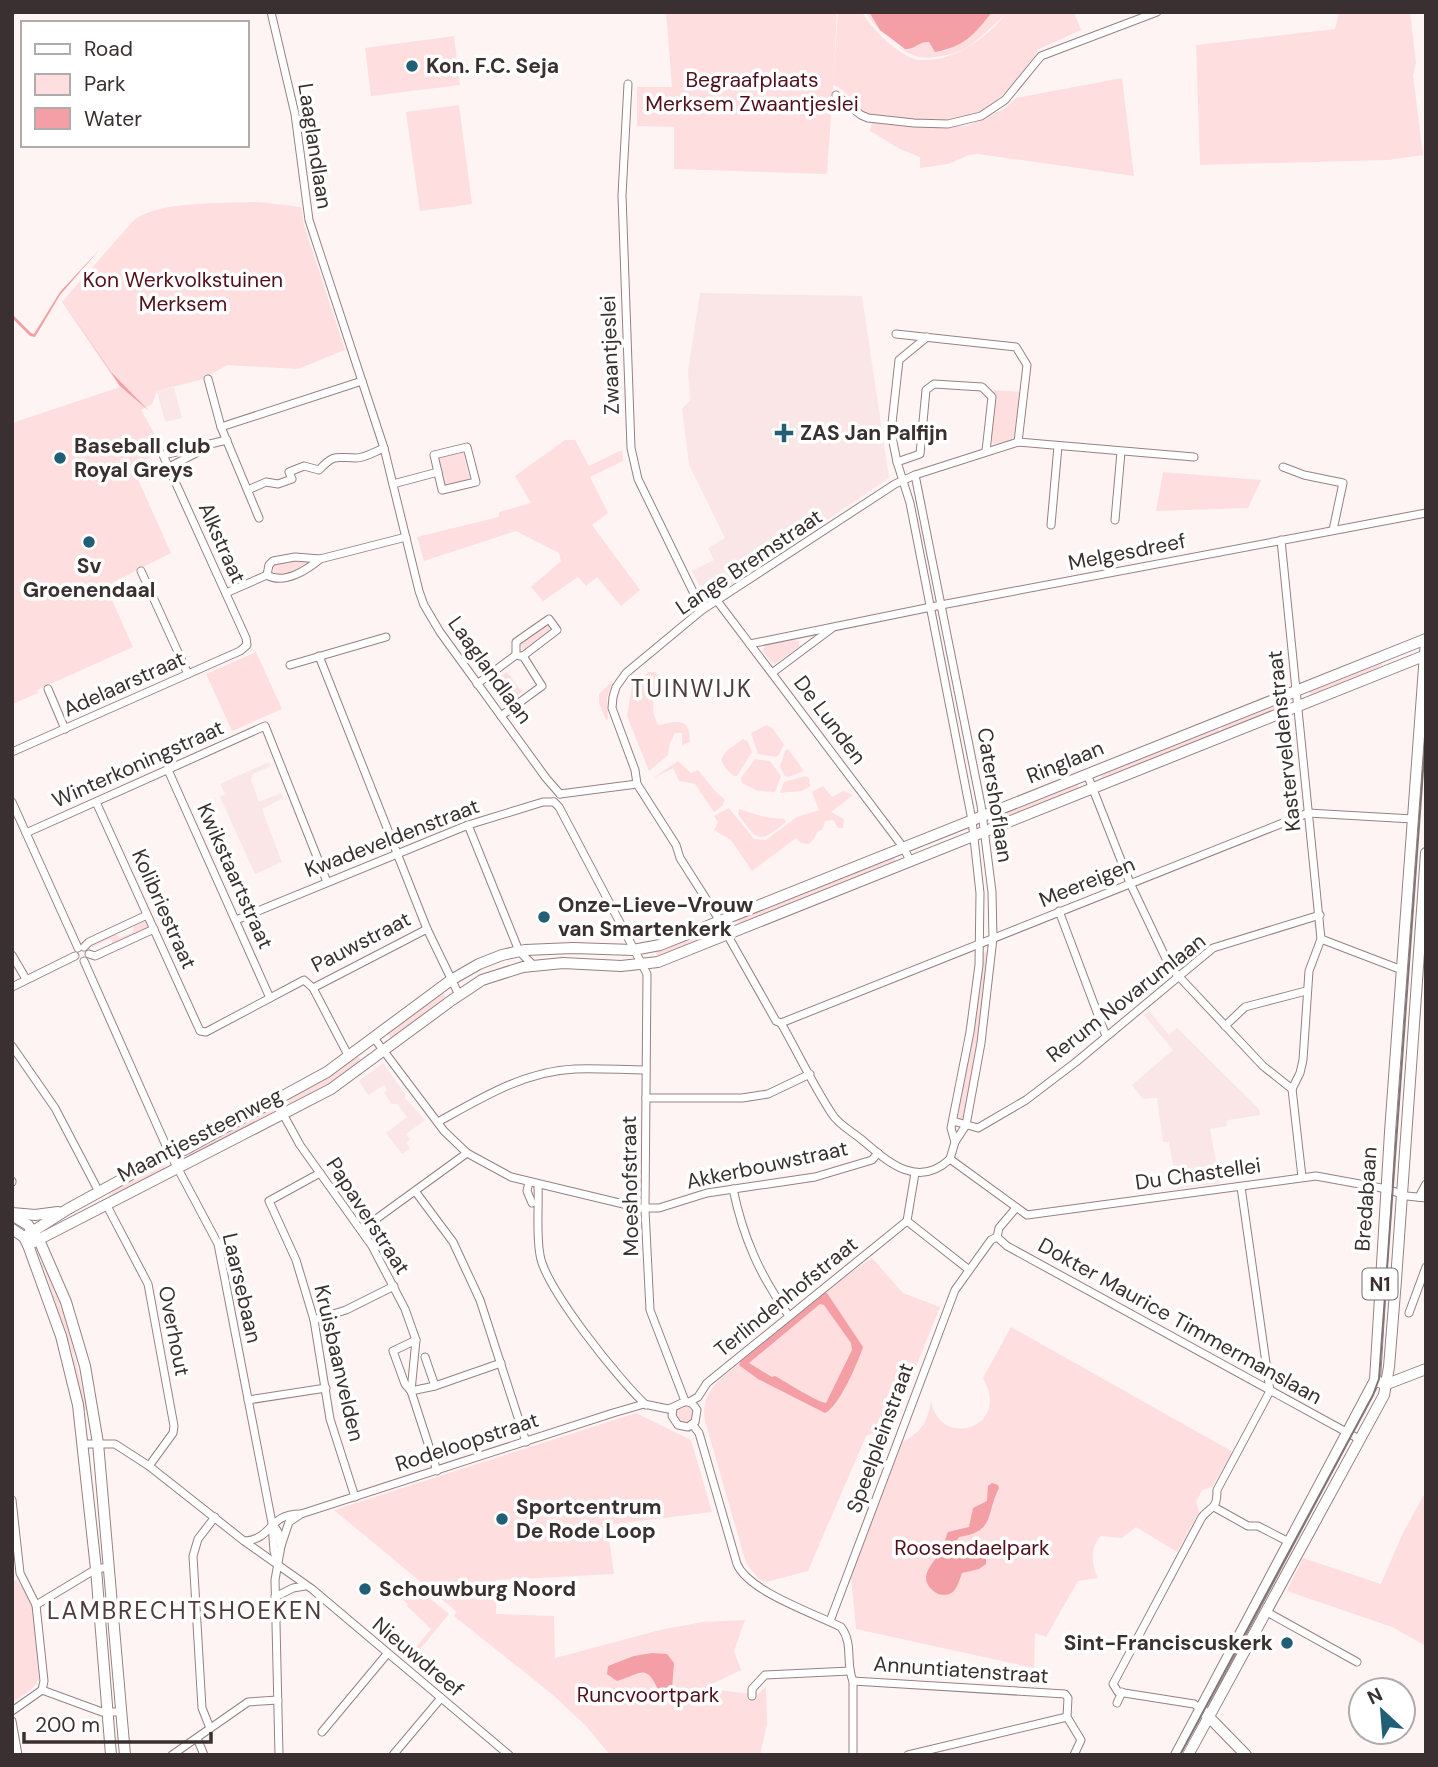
<svg xmlns="http://www.w3.org/2000/svg" width="1438" height="1767" font-family="'DM Sans',sans-serif">
<style>
.built{fill:#fbe6e7}
.green{fill:#ffdedf}
.water{fill:#f49fa5;fill-rule:evenodd}
.lines{fill:none;stroke-linecap:round;stroke-linejoin:round}
.street-casing{stroke:#988182;stroke-width:9}
.secondary-casing{stroke:#988182;stroke-width:12}
.primary-casing{stroke:#988182;stroke-width:12}
.street{stroke:#fff;stroke-width:7}
.secondary{stroke:#fff;stroke-width:10}
.primary{stroke:#fff;stroke-width:10}
.tram{stroke:#807677;stroke-width:2}
.poi-dot{fill:#205f75;stroke:#fff;stroke-width:2.5}
.labels{text-anchor:middle;dominant-baseline:central;stroke-width:7;stroke-linejoin:round;paint-order:stroke}
.shield{fill:#fff;stroke:#756e6f;stroke-width:2}
.shield-label{font-size:19px;font-weight:bold;fill:#3a3031}
.poi-label{font-size:21px;font-weight:bold;fill:#3a3031;stroke:#fff;text-anchor:start}
.park-label{font-size:21px;fill:#52111d;stroke:#fff}
.street-label{font-size:21px;fill:#3a3031;stroke:#fff}
.quarter-label{font-size:24px;letter-spacing:2px;fill:#503c3d;stroke:#fff}
</style>
<rect width="100%" height="100%" fill="#fef4f4"/>
<g class="built">
<path d="M700 293 862 296 889 478 712 598 704 595 692 571 714 560 708 548 725 538 689 465 682 409 690 400 688 371Z"/>
<path d="M174 387 182 418 165 422 157 391Z"/>
<path d="M269 762 271 766 253 774 251 780 259 802 281 793 283 798 262 809 282 862 255 874 220 797 225 794 220 784Z"/>
<path d="M1149 1011 1169 1035 1177 1028 1259 1109 1260 1115 1229 1120 1226 1122 1227 1126 1210 1129 1220 1183 1177 1189 1169 1142H1163L1157 1098 1143 1099 1132 1085 1173 1050 1144 1015Z"/>
<path d="M383 1063 405 1094V1098L425 1120 406 1134 410 1140 406 1143 410 1148 402 1154 386 1133 407 1117 397 1104H392L384 1093 387 1090 384 1085 368 1095 359 1081Z"/>
</g>
<g class="green">
<path d="M666 12H837L833 82 838 12H862C871 28 901 59 920 60 954 62 985 39 1005 15 994 24 984 35 972 44 959 54 936 59 920 57 902 55 875 27 865 12H869C875 23 895 52 909 49 911 49 917 44 919 43 928 39 936 46 944 51 968 41 976 32 992 12H1074L1081 30 1037 50 1036 57C1015 83 992 113 957 120 939 124 892 118 871 117 853 106 852 93 833 85L827 174 674 169V127L637 126V87H672Z"/>
<path d="M1339 12H1410L1416 63 1413 75 1423 155 1388 160 1200 165 1196 45 1335 29Z"/>
<path d="M454 36 460 85 371 96 365 48Z"/>
<path d="M1122 78 1134 176 978 154 969 155 948 164 920 168V157L900 149 870 131 872 121 919 125 967 126 1004 109 1016 98Z"/>
<path d="M459 105 472 204 420 211 406 112Z"/>
<path d="M258 202 301 207 304 225 345 350 298 369 227 365 203 379 157 391 152 404 141 410 164 451 132 466 171 553 112 583 107 589 133 647 37 690 38 693 13 704 12 423 120 387 62 302 133 221C158 200 225 204 258 202Z"/>
<path d="M993 390 1020 392 1014 437 1010 441 994 444 991 440 996 400Z"/>
<path d="M565 440H575L589 466 622 450 623 461 590 477 608 513 592 525 640 590 621 606 597 577 586 586 578 577 543 601 531 587 561 561 559 553 516 531 424 561 417 537 499 517V512L531 503 515 476Z"/>
<path d="M463 451 470 479 444 485 437 458Z"/>
<path d="M1163 472 1261 480 1248 508 1156 511Z"/>
<path d="M305 559 309 562 305 567 282 576 274 572 273 566 277 563Z"/>
<path d="M547 624 551 628V631L525 650 522 649 521 645 526 638Z"/>
<path d="M794 640 799 641V647L775 664 771 662 762 650 766 645Z"/>
<path d="M256 652 282 709 232 731 206 674Z"/>
<path d="M1381 661 1382 665 1361 678 1312 697 1308 689Z"/>
<path d="M507 672 522 692 508 701 494 681Z"/>
<path d="M649 672H655L659 676C657 694 647 708 659 725 678 721 690 717 690 742L682 745V733H675L670 743 668 755 649 771 627 716 632 686Z"/>
<path d="M613 680 607 698 608 719 606 720 599 703V694Z"/>
<path d="M1284 699 1287 707 1224 733 1220 724Z"/>
<path d="M767 725 772 728 784 744 779 755 775 757 758 754 751 733Z"/>
<path d="M1217 726 1221 734 1103 781 1100 773Z"/>
<path d="M743 739 748 742 752 752 737 776H734C711 758 725 752 743 739Z"/>
<path d="M788 749 804 771 788 777 784 775 780 766 785 751Z"/>
<path d="M755 759 770 761 781 776 775 792 758 791 742 783 741 778Z"/>
<path d="M678 761 691 773 698 770 714 790 725 800 722 806 714 812 695 784 679 781 673 768 652 779Z"/>
<path d="M805 776 809 778 810 786 802 791 780 793 784 782Z"/>
<path d="M1076 782 1080 790 998 823 996 814Z"/>
<path d="M823 786 832 797 843 791 853 795 831 812 844 819 843 828H838L833 820 825 821 822 830 817 832 814 839 809 844 801 843 796 838 752 871 731 840 714 830 718 822 714 816 729 808 754 839 766 840 797 817 819 810 812 792Z"/>
<path d="M739 809 765 817 784 819 786 822C759 844 758 842 738 814Z"/>
<path d="M893 855 897 864 741 925 736 918Z"/>
<path d="M145 921H148L149 928 112 944V940L109 939 92 947 91 945 115 934 120 938 133 932 134 926Z"/>
<path d="M709 929 713 937 658 958 655 951Z"/>
<path d="M989 951 977 1043 964 1117 960 1120 958 1116 971 1043 983 953Z"/>
<path d="M442 992 447 999 392 1039 387 1032Z"/>
<path d="M357 1055 362 1062 333 1084 291 1106 287 1098Z"/>
<path d="M284 1100 288 1108 191 1157 188 1152Z"/>
<path d="M162 1162 166 1168 113 1197 109 1190Z"/>
<path d="M872 1258 903 1293 940 1307 909 1384 898 1390 888 1414 887 1418 891 1433 877 1431 866 1436 808 1571 766 1582 759 1579 746 1563 705 1421C702 1405 707 1392 718 1381L828 1288Z"/>
<path d="M43 1262 68 1326 86 1405 89 1406 90 1409 82 1411 71 1360 74 1359 44 1268H41Z"/>
<path d="M1011 1327 1233 1452 1212 1487 1202 1490 1196 1502 1199 1512 1177 1552 1136 1527 1122 1538 1101 1536C1090 1546 1091 1566 1098 1578L1078 1581 1046 1637 1035 1633 1034 1668 856 1629 851 1576 902 1442C921 1433 928 1421 931 1401 940 1450 1012 1428 983 1378Z"/>
<circle cx="684" cy="1414" r="9"/>
<path d="M636 1413 691 1440 712 1512 607 1525 614 1574 496 1580V1614L554 1616 555 1658 664 1629 703 1622 745 1620 734 1651 741 1670 708 1686 712 1694 719 1690 757 1695 766 1686 767 1724 760 1755H610L586 1726 553 1695 454 1616 457 1612 334 1510Z"/>
<path d="M1426 1491V1646L1392 1627 1287 1591 1303 1558 1381 1584 1402 1535Z"/>
<path d="M17 1580 32 1602 39 1680 32 1689 12 1703V1581Z"/>
<path d="M410 1582 449 1614 412 1659 409 1656 431 1629 407 1606 408 1604 391 1589 396 1583 404 1589Z"/>
</g>
<g class="water">
<path d="M869 12H992C975 34 964 47 935 52L929 42C919 41 914 50 905 49L880 30Z"/>
<path d="M100 249 60 295 35 337 30 336 12 318V314L31 333 34 334 60 292Z"/>
<path d="M65 305 111 372 149 411 120 386Z"/>
<path d="M825 1293H827L863 1347C858 1362 839 1407 825 1413L758 1379 739 1365 741 1361ZM820 1304 824 1305 851 1343 852 1350 826 1403C817 1402 786 1382 775 1376L772 1377 749 1363Z"/>
<path d="M992 1483 998 1485 999 1488C985 1515 996 1531 959 1537L955 1544C958 1557 970 1555 980 1553L986 1559V1564L979 1569 962 1573C957 1587 955 1598 938 1594 916 1580 929 1568 940 1553 944 1547 945 1538 948 1532L969 1527 973 1508 987 1501 988 1486Z"/>
<path d="M652 1653 667 1654 674 1663 672 1689 665 1694 659 1692C646 1662 642 1674 617 1681L607 1674 608 1666 634 1656Z"/>
</g>
<g class="lines">
<defs>
<g id="street">
<path d="M271 12 295 114 309 220 384 448 419 591 424 605 440 632 546 778 560 794"/>
<path d="M628 84 622 195 631 448 638 479 702 610"/>
<path d="M836 95 861 115 868 118 914 123 948 124 981 116 1005 100 1041 56 1157 12"/>
<path d="M896 334 1016 347 1027 365 1018 442"/>
<path d="M927 337 899 360 891 432 897 462 910 503 972 820 980 893 979 965 970 1032 951 1128 955 1142"/>
<path d="M208 379 221 427 259 518"/>
<path d="M221 427 362 381"/>
<path d="M467 447 476 482 442 490 434 455Z"/>
<path d="M897 462 920 454 926 390 934 384 982 387 992 397 986 451"/>
<path d="M169 467 208 447"/>
<path d="M1283 467 1304 475 1343 483 1333 530"/>
<path d="M915 475 981 805 992 892 993 938 981 1043 966 1125 955 1142 950 1159"/>
<path d="M393 484 438 472"/>
<path d="M248 490 266 482 278 484 292 479 289 472 304 466 319 470C335 453 336 458 356 458 365 458 376 451 384 448"/>
<path d="M1115 520 1121 452"/>
<path d="M1051 525 1058 446"/>
<path d="M1281 540 1321 939 1309 971 1303 1060 1300 1073 1292 1089"/>
<path d="M141 571 188 674"/>
<path d="M267 575 269 565 273 561 295 557 320 559 406 537"/>
<path d="M226 593 267 575C284 585 307 570 320 559"/>
<path d="M718 602 903 847 911 862"/>
<path d="M750 644 941 605 1426 513"/>
<path d="M516 655V642L549 619 557 630 523 656"/>
<path d="M319 656 427 929 459 995"/>
<path d="M290 665 386 637"/>
<path d="M772 673 831 629"/>
<path d="M477 684 516 655"/>
<path d="M48 689 65 729"/>
<path d="M501 716 542 686 523 656H520"/>
<path d="M12 752 240 651 247 645 246 638 163 455 227 440"/>
<path d="M168 770 270 998"/>
<path d="M1087 774 1130 883 1170 967 1263 1066 1292 1089"/>
<path d="M560 794 637 784"/>
<path d="M12 802 78 948"/>
<path d="M96 802 200 1031 206 1032 304 980 313 988 349 1057"/>
<path d="M554 802 559 807 647 974 645 1210 650 1310 685 1401"/>
<path d="M468 825 519 951 534 966"/>
<path d="M26 833 265 726 327 882"/>
<path d="M1059 911 1106 1036"/>
<path d="M236 920 468 825 543 802H554"/>
<path d="M1321 939 1402 970"/>
<path d="M84 947 89 942 147 915"/>
<path d="M89 954 95 956 154 929"/>
<path d="M12 955 26 979"/>
<path d="M84 961 168 1150 218 1244 272 1523 274 1551 278 1565"/>
<path d="M12 987 75 956"/>
<path d="M313 988 427 929"/>
<path d="M781 1023 1308 813 1413 819"/>
<path d="M1225 1026 1245 1007 1306 991"/>
<path d="M374 1038 444 1131 467 1153 511 1177 640 1208H659L707 1193 815 1177 872 1160 878 1153"/>
<path d="M12 1046 55 1108 99 1192"/>
<path d="M1292 1089 1302 1177"/>
<path d="M646 1098H742L768 1094 810 1074"/>
<path d="M283 1114 300 1145 372 1246 405 1309 416 1340 411 1391 437 1471"/>
<path d="M953 1121 978 1128 1026 1100 1076 1062 1213 948 1320 915"/>
<path d="M438 1122C481 1098 525 1071 575 1069 599 1068 623 1070 646 1070"/>
<path d="M950 1159C917 1190 887 1161 861 1139 851 1131 838 1124 832 1114 813 1085 798 1053 781 1023L776 1021 715 913 680 858 676 845 637 784 635 770 612 708 613 697 616 687 626 673 702 610 895 484 915 475 1018 442 1194 457"/>
<path d="M950 1159 1027 1215 1316 1176 1387 1189 1407 1196 1426 1198"/>
<path d="M320 1173 269 1201 296 1260 314 1320 330 1419 355 1497"/>
<path d="M12 1181V1182"/>
<path d="M529 1182 527 1191 532 1203"/>
<path d="M538 1185C539 1208 536 1233 540 1255 545 1288 620 1381 646 1405"/>
<path d="M733 1189C743 1237 760 1276 789 1316"/>
<path d="M415 1191 453 1242 480 1300 526 1442"/>
<path d="M1419 1197 1426 1184"/>
<path d="M106 1204 148 1284 174 1426 173 1433 149 1466"/>
<path d="M907 1221 968 1269"/>
<path d="M907 1221 915 1173"/>
<path d="M361 1230 467 1153"/>
<path d="M997 1237 1007 1246 1359 1439"/>
<path d="M1409 1313 1426 1267"/>
<path d="M314 1320 346 1310 394 1286"/>
<path d="M425 1357 435 1386"/>
<path d="M411 1391 435 1386 501 1363"/>
<path d="M411 1391 405 1384 393 1351 416 1340"/>
<path d="M248 1400 326 1388"/>
<path d="M689 1402 698 1397 707 1383 907 1221"/>
<path d="M692 1424 699 1433 737 1564C748 1591 813 1613 841 1627 854 1644 845 1662 853 1681V1755"/>
<path d="M83 1444H115L149 1466 244 1541 312 1589 509 1755"/>
<path d="M12 1500 20 1573 36 1605 44 1681 42 1690"/>
<path d="M1214 1507 1248 1526H1258L1289 1542"/>
<path d="M273 1524 278 1532 281 1546 275 1580 279 1755"/>
<path d="M245 1541C273 1539 268 1514 300 1514"/>
<path d="M281 1546 289 1522 301 1514 613 1413 644 1404 668 1409C680 1406 688 1394 697 1410L695 1422 688 1427 678 1425 672 1416 673 1408"/>
<path d="M275 1597 293 1588 305 1586"/>
<path d="M36 1605 96 1569 109 1567"/>
<path d="M1267 1612 1357 1662"/>
<path d="M830 1621 955 1290 991 1240 997 1237 999 1228 1016 1208"/>
<path d="M853 1681 1065 1694 1068 1698 1067 1717 1081 1740 1074 1755"/>
<path d="M42 1690 102 1712H122"/>
<path d="M752 1696V1689L765 1675 850 1671"/>
<path d="M1117 1703 1122 1692"/>
<path d="M1201 1709 1194 1704 1118 1692 1113 1684 1202 1517C1212 1505 1217 1510 1217 1490L1270 1391 1241 1187"/>
<path d="M12 1711 42 1690"/>
<path d="M12 1721 18 1755"/>
<path d="M210 1728 202 1708 193 1556 198 1539 215 1517"/>
<path d="M322 1732 387 1654"/>
<path d="M197 1738 204 1755"/>
<path d="M172 1755 248 1702 278 1700"/>
<path d="M393 1755 441 1698"/>
<path d="M908 1755 1067 1717"/>
</g>
<g id="secondary">
<path d="M12 1213 35 1215 58 1212"/>
<path d="M12 1215 28 1225 39 1240 66 1302 85 1366 98 1443 125 1755"/>
<path d="M12 1229 24 1237 28 1245 61 1336 78 1405 96 1569 111 1755"/>
<path d="M24 1237 68 1209 161 1158 184 1150 327 1072 451 980 479 964 502 955 525 950 573 948 633 950 660 945 1426 639"/>
<path d="M28 1245 331 1089 452 1000 482 980 523 967 563 963 621 966 658 962 1426 655"/>
<path d="M1378 1382 1387 1384 1426 1369"/>
<path d="M1204 1712 1246 1755"/>
</g>
<g id="primary">
<path d="M1176 1755 1375 1380 1390 1132 1426 640"/>
<path d="M1188 1755 1384 1395 1389 1367 1396 1280 1426 853"/>
</g>
</defs>
<use href="#street" class="street-casing"/>
<use href="#secondary" class="secondary-casing"/>
<use href="#primary" class="primary-casing"/>
<use href="#street" class="street"/>
<use href="#secondary" class="secondary"/>
<use href="#primary" class="primary"/>
<path class="tram" d="M1180 1755 1373 1395 1379 1379 1426 729"/>
</g>
<g class="poi-dot">
<circle cx="412" cy="66" r="7"/>
<path d="M780.5 422.5h7v7h7v7h-7v7h-7v-7h-7v-7h7z"/>
<circle cx="60" cy="458" r="7"/>
<circle cx="89" cy="542" r="7"/>
<circle cx="544" cy="917" r="7"/>
<circle cx="502" cy="1519" r="7"/>
<circle cx="365" cy="1589" r="7"/>
<circle cx="1287" cy="1643" r="7"/>
</g>
<g class="labels">
<rect class="shield" x="1362.5" y="1268.5" width="35" height="31" rx="5"/>
<g class="shield-label">
<text x="1380" y="1284">N1</text>
</g>
<g class="poi-label">
<text x="426" y="66">Kon. F.C. Seja</text>
<text x="800" y="433">ZAS Jan Palfijn</text>
<text x="74" y="446">Baseball club<tspan x="74" dy="24">Royal Greys</tspan></text>
<text x="89" y="566" text-anchor="middle">Sv<tspan x="89" dy="24">Groenendaal</tspan></text>
<text x="558" y="905">Onze-Lieve-Vrouw<tspan x="558" dy="24">van Smartenkerk</tspan></text>
<text x="516" y="1507">Sportcentrum<tspan x="516" dy="24">De Rode Loop</tspan></text>
<text x="379" y="1589">Schouwburg Noord</text>
<text x="1273" y="1643" text-anchor="end">Sint-Franciscuskerk</text>
</g>
<g class="park-label">
<text x="752" y="80">Begraafplaats<tspan x="752" dy="24">Merksem Zwaantjeslei</tspan></text>
<text x="183" y="280">Kon Werkvolkstuinen<tspan x="183" dy="24">Merksem</tspan></text>
<text x="972" y="1548">Roosendaelpark</text>
<text x="648" y="1695">Runcvoortpark</text>
</g>
<g class="street-label">
<text transform="translate(315 146) rotate(81)">Laaglandlaan</text>
<text transform="translate(610 355) rotate(-92)">Zwaantjeslei</text>
<text transform="translate(222 543) rotate(66)">Alkstraat</text>
<text transform="translate(1127 552) rotate(-11)">Melgesdreef</text>
<text transform="translate(749 562) rotate(-34)">Lange Bremstraat</text>
<text transform="translate(490 670) rotate(54)">Laaglandlaan</text>
<text transform="translate(124 684) rotate(-24)">Adelaarstraat</text>
<text transform="translate(830 720) rotate(53)">De Lunden</text>
<text transform="translate(1284 741) rotate(-96)">Kasterveldenstraat</text>
<text transform="translate(1065 762) rotate(-22)">Ringlaan</text>
<text transform="translate(138 764) rotate(-24)">Winterkoningstraat</text>
<text transform="translate(995 795) rotate(81)">Catershoflaan</text>
<text transform="translate(392 838) rotate(-21)">Kwadeveldenstraat</text>
<text transform="translate(235 876) rotate(66)">Kwikstaartstraat</text>
<text transform="translate(1087 882) rotate(-22)">Meereigen</text>
<text transform="translate(164 909) rotate(66)">Kolibriestraat</text>
<text transform="translate(361 942) rotate(-27)">Pauwstraat</text>
<text transform="translate(1126 998) rotate(-38)">Rerum Novarumlaan</text>
<text transform="translate(200 1135) rotate(-27)">Maantjessteenweg</text>
<text transform="translate(767 1165) rotate(-12)">Akkerbouwstraat</text>
<text transform="translate(1198 1174) rotate(-8)">Du Chastellei</text>
<text transform="translate(630 1186) rotate(-91)">Moeshofstraat</text>
<text transform="translate(1366 1199) rotate(-86)">Bredabaan</text>
<text transform="translate(368 1216) rotate(57)">Papaverstraat</text>
<text transform="translate(242 1288) rotate(77)">Laarsebaan</text>
<text transform="translate(786 1297) rotate(-39)">Terlindenhofstraat</text>
<text transform="translate(1180 1321) rotate(29)">Dokter Maurice Timmermanslaan</text>
<text transform="translate(174 1331) rotate(79)">Overhout</text>
<text transform="translate(339 1363) rotate(77)">Kruisbaanvelden</text>
<text transform="translate(880 1438) rotate(-70)">Speelpleinstraat</text>
<text transform="translate(467 1442) rotate(-18)">Rodeloopstraat</text>
<text transform="translate(418 1657) rotate(40)">Nieuwdreef</text>
<text transform="translate(961 1670) rotate(4)">Annuntiatenstraat</text>
</g>
<g class="quarter-label">
<text x="692" y="688">TUINWIJK</text>
<text x="185" y="1610">LAMBRECHTSHOEKEN</text>
</g>
</g>
<rect width="1438" height="1767" fill="none" stroke="#3a3031" stroke-width="28"/>
<rect x="21" y="21" width="228" height="126" fill="#ffffff" stroke="#b0acad" stroke-width="2"/>
<rect x="35" y="44" width="35" height="10" fill="#ffffff" stroke="#b0acad" stroke-width="2"/>
<text x="84" y="56" font-size="21" fill="#3a3031">Road</text>
<rect x="35" y="74" width="35" height="21" fill="#ffdedf" stroke="#b0acad" stroke-width="2"/>
<text x="84" y="91" font-size="21" fill="#3a3031">Park</text>
<rect x="35" y="108" width="35" height="21" fill="#f49fa5" stroke="#b0acad" stroke-width="2"/>
<text x="84" y="126" font-size="21" fill="#3a3031">Water</text>
<g transform="translate(1382 1711) rotate(334)"><circle r="33" fill="#ffffff" stroke="#b0acad" stroke-width="2"/>
<path d="M0-5L12 26L0 18L-12 26Z" fill="#205f75"/>
<text y="-10" font-size="19" font-weight="bold" text-anchor="middle" fill="#3a3031">N</text>
</g>
<path d="M24 1732v10h187v-10" fill="none" stroke="#3a3031" stroke-width="3.5"/>
<text x="35" y="1732" font-size="21" fill="#3a3031" stroke="#ffffff" stroke-width="5" paint-order="stroke">200 m</text>
</svg>
